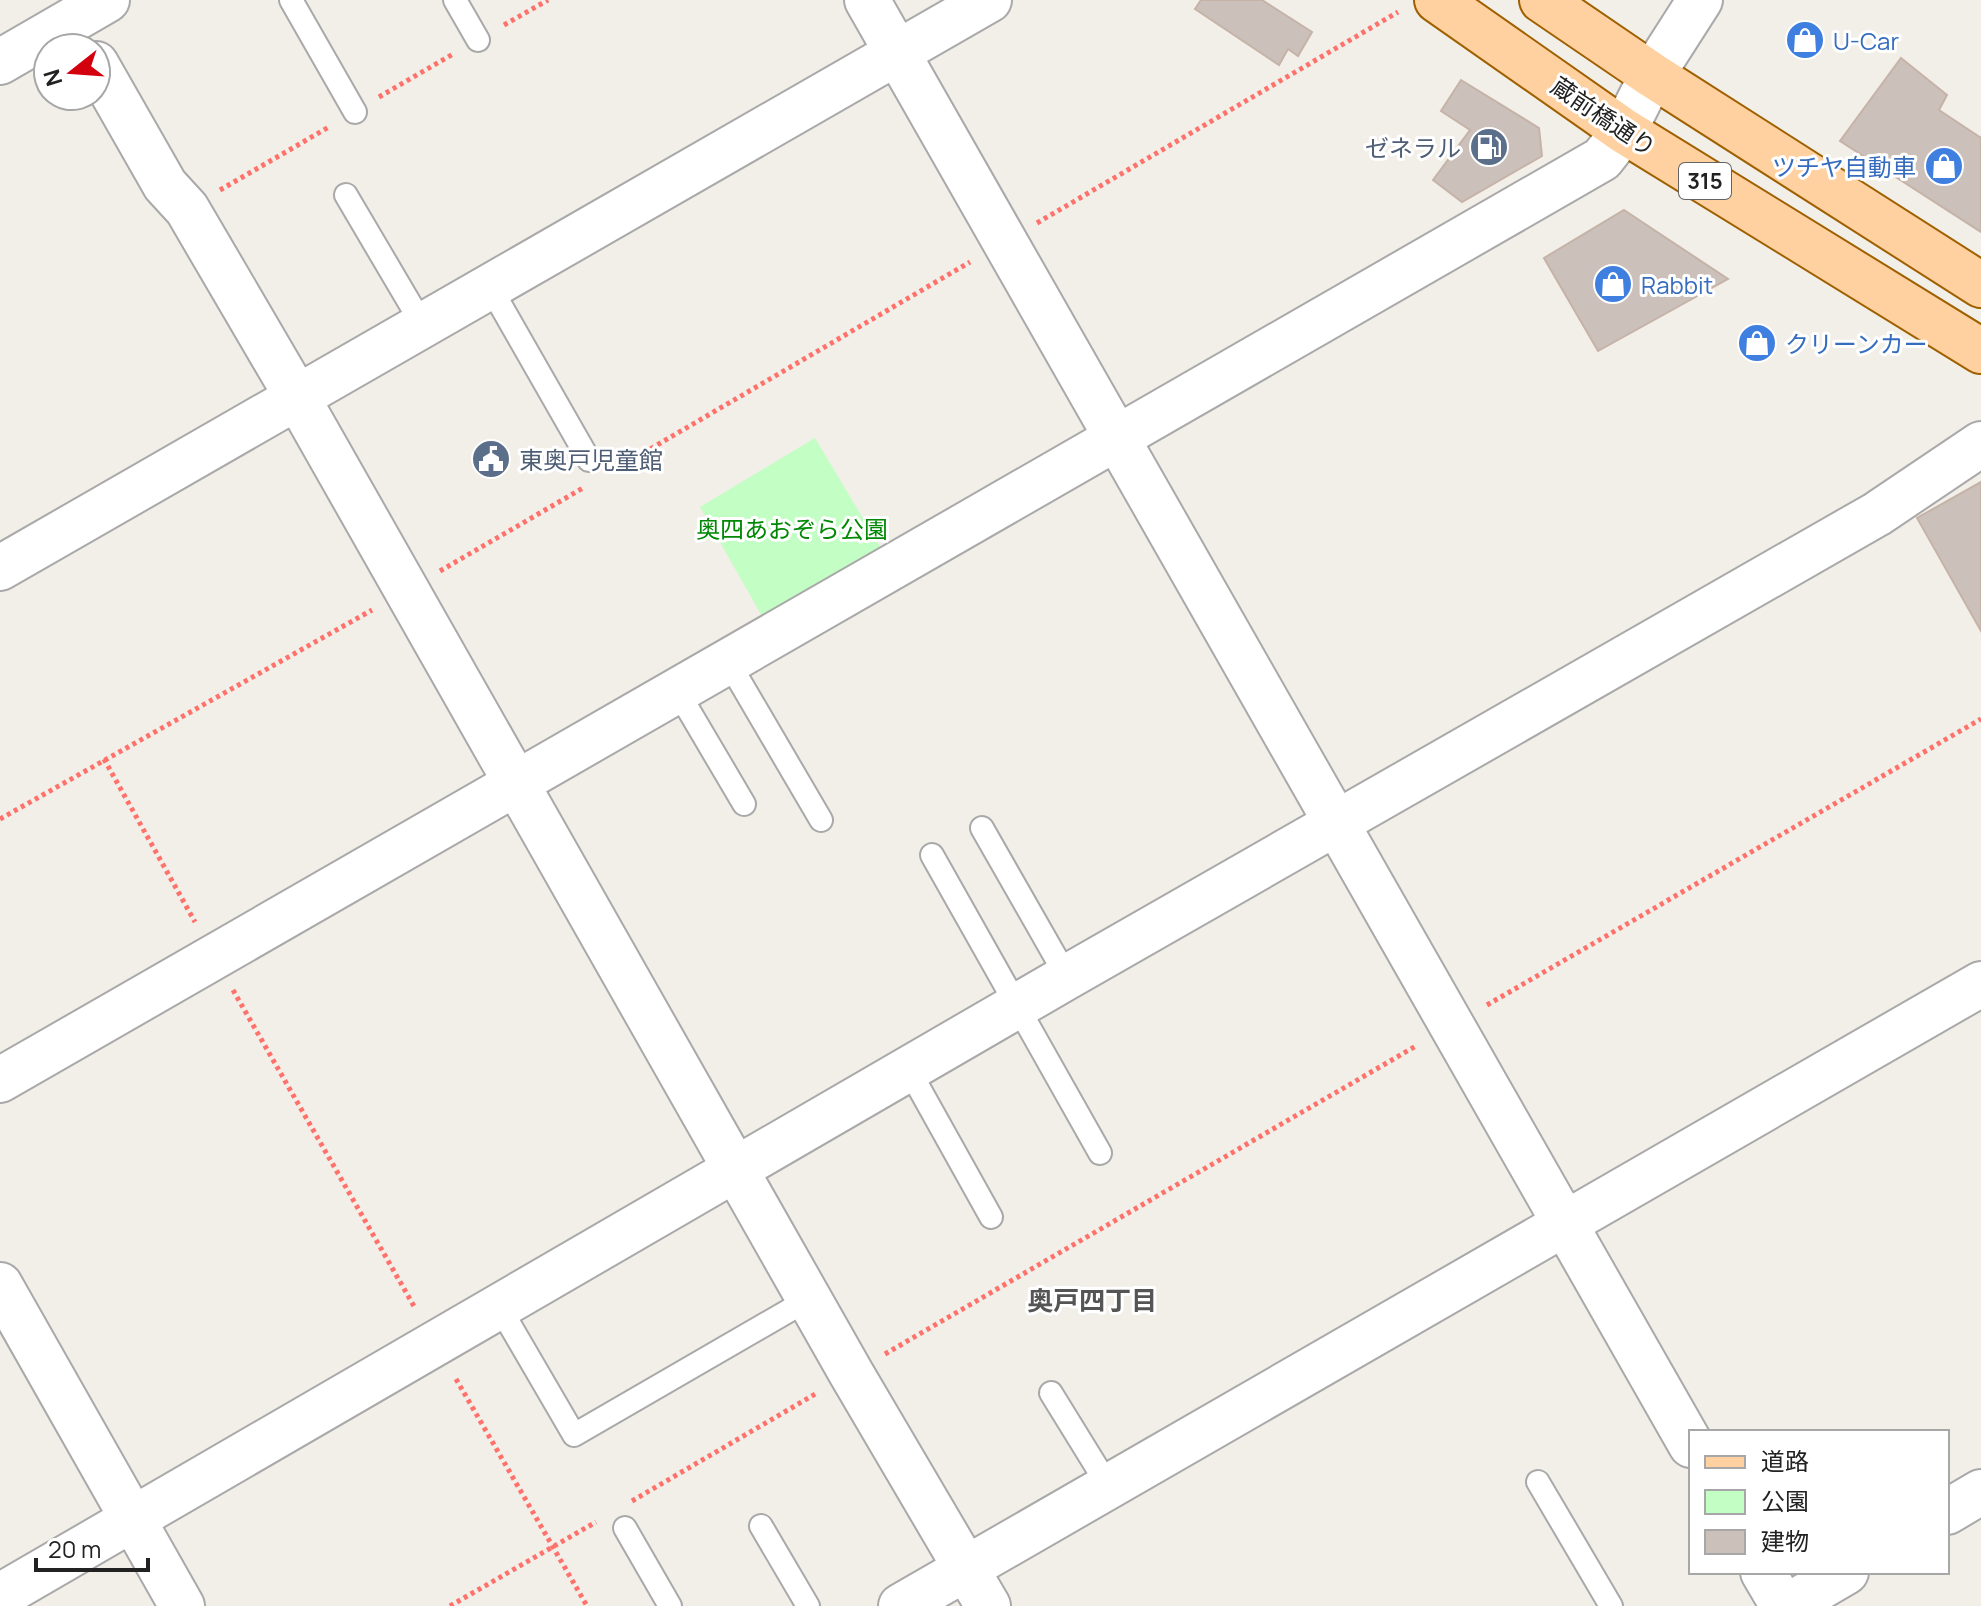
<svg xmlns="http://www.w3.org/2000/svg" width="1981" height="1606" font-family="Manrope,'Noto Sans JP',sans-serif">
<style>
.park{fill:#c3fec4}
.building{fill:#cbc0ba;stroke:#c6b3a8;stroke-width:2}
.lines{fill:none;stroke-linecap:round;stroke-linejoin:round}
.lane-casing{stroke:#a9a9a9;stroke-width:26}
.street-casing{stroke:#a9a9a9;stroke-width:48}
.primary-casing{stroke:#9f6000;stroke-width:48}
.path{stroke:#ff726c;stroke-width:5;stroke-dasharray:4 4;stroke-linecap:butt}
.lane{stroke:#fff;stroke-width:22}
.street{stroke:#fff;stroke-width:44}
.primary{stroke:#ffd0a0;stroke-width:44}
.labels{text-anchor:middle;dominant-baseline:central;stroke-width:6;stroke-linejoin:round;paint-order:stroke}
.shield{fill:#fff;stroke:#646464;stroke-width:2}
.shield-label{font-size:22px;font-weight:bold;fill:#222}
.shop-label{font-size:24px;fill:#366cbe;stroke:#fff;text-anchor:start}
.street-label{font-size:24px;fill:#222;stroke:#fff}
.service-label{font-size:24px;fill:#4e5e75;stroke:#fff;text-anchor:end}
.park-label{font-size:24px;fill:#028805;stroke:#fff}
.neighbourhood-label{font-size:26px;font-weight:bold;fill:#555;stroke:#fff}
</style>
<rect width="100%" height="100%" fill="#f2eee8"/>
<path class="park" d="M815 438 882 550 763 618 700 507Z"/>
<g class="building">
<path d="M1201 0H1262L1312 32 1298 56 1288 49 1279 65 1195 9Z"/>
<path d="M1901 58 1947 95 1939 110 1981 138V232L1840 141Z"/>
<path d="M1461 80 1539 128 1542 156 1462 202 1433 180 1470 130 1441 111Z"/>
<path d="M1624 210 1728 279 1598 351 1544 258Z"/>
<path d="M1981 482V631L1917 518Z"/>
</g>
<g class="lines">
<defs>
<g id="lane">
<path d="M291 0 355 112"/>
<path d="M455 0 478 40"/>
<path d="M346 195 422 324"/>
<path d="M489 285 589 460"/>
<path d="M729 663 821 820"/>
<path d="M678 692 744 804"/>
<path d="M982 828 1067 977"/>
<path d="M932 855 1100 1153"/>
<path d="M909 1070 991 1217"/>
<path d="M500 1308 574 1435 809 1299"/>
<path d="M1051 1393 1109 1487"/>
<path d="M1538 1482 1611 1606"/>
<path d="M761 1526 808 1606"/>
<path d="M625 1528 670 1606"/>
</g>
<g id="street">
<path d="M867 0 1691 1445"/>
<path d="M0 62 107 0"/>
<path d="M96 64 165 185 187 209 297 397 851 1373 988 1606"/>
<path d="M0 568 989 0"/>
<path d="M0 1080 1602 159 1624 131 1652 75 1700 0"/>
<path d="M0 1285 182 1606"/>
<path d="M1947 1512 1981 1492"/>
<path d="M1763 1572 1783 1606"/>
<path d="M0 1596 1067 977 1877 514 1981 444"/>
<path d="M901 1606 1981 984"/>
<path d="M1788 1606 1846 1572"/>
</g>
<g id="primary">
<path d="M1437 0 1624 131 1981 351"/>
<path d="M1542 0 1652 75 1981 285"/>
</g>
</defs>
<use href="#lane" class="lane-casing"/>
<use href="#street" class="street-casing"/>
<use href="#primary" class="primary-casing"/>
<g class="path">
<path d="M504 25 548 0"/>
<path d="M379 97 453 54"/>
<path d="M220 190 329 127"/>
<path d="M1037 223 1398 12"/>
<path d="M616 469 970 262"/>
<path d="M440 571 583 488"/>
<path d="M104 759 195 922"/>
<path d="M0 819 372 610"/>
<path d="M233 990 415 1308"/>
<path d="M1487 1005 1981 719"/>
<path d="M885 1354 1416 1046"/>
<path d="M456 1379 587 1606"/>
<path d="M632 1501 817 1393"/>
<path d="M450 1606 596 1522"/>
</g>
<use href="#lane" class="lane"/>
<use href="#street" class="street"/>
<use href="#primary" class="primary"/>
</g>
<defs>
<symbol id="shop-disc" viewBox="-11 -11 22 22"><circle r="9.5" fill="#3f7fe0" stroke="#fff"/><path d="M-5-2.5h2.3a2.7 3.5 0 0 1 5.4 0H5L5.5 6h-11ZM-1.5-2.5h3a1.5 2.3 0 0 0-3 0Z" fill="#fff"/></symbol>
<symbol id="fuel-disc" viewBox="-11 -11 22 22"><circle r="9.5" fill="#5c6f8a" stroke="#fff"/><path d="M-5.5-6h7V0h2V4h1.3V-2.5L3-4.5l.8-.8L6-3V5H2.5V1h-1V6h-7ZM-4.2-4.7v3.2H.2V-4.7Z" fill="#fff"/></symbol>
<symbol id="civic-disc" viewBox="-11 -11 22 22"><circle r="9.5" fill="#5c6f8a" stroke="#fff"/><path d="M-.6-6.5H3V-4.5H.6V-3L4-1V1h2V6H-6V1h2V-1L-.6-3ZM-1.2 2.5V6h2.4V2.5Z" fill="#fff"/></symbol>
</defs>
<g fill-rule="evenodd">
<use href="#shop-disc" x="1783" y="18" width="44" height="44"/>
<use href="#fuel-disc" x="1467" y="125" width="44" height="44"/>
<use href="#shop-disc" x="1922" y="144" width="44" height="44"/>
<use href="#shop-disc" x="1591" y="262" width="44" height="44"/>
<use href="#shop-disc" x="1735" y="321" width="44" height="44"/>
<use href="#civic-disc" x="469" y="437" width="44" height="44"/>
</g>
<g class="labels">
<rect class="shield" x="1679" y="163" width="52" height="36" rx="6"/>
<g class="shield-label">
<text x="1705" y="181">315</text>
</g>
<g class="shop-label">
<text x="1833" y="40">U-Car</text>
<text x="1916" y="166" text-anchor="end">ツチヤ自動車</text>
<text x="1641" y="284">Rabbit</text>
<text x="1785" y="343">クリーンカー</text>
</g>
<g class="street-label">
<text transform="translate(1604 116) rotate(34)">蔵前橋通り</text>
</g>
<g class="service-label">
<text x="1461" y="147">ゼネラル</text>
<text x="519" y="459" text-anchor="start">東奥戸児童館</text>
</g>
<g class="park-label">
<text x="792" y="528">奥四あおぞら公園</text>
</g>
<g class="neighbourhood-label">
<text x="1092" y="1300">奥戸四丁目</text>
</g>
</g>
<rect x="1689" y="1430" width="260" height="144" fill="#ffffff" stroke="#a7a7a7" stroke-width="2"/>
<rect x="1705" y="1456" width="40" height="12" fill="#ffd0a0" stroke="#a7a7a7" stroke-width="2"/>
<text x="1761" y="1470" font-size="24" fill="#222222">道路</text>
<rect x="1705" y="1490" width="40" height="24" fill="#c3fec4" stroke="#a7a7a7" stroke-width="2"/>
<text x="1761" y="1510" font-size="24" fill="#222222">公園</text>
<rect x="1705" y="1530" width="40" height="24" fill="#cbc0ba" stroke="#a7a7a7" stroke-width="2"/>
<text x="1761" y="1550" font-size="24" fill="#222222">建物</text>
<g transform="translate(72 72) rotate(253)"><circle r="38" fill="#ffffff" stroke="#a7a7a7" stroke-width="2"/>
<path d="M0-6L14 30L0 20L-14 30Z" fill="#d3000e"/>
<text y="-12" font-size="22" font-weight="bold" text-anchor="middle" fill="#222222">N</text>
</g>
<path d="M36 1558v12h112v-12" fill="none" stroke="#222222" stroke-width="4"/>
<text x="48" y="1558" font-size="24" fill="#222222" stroke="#ffffff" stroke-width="6" paint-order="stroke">20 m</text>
</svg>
